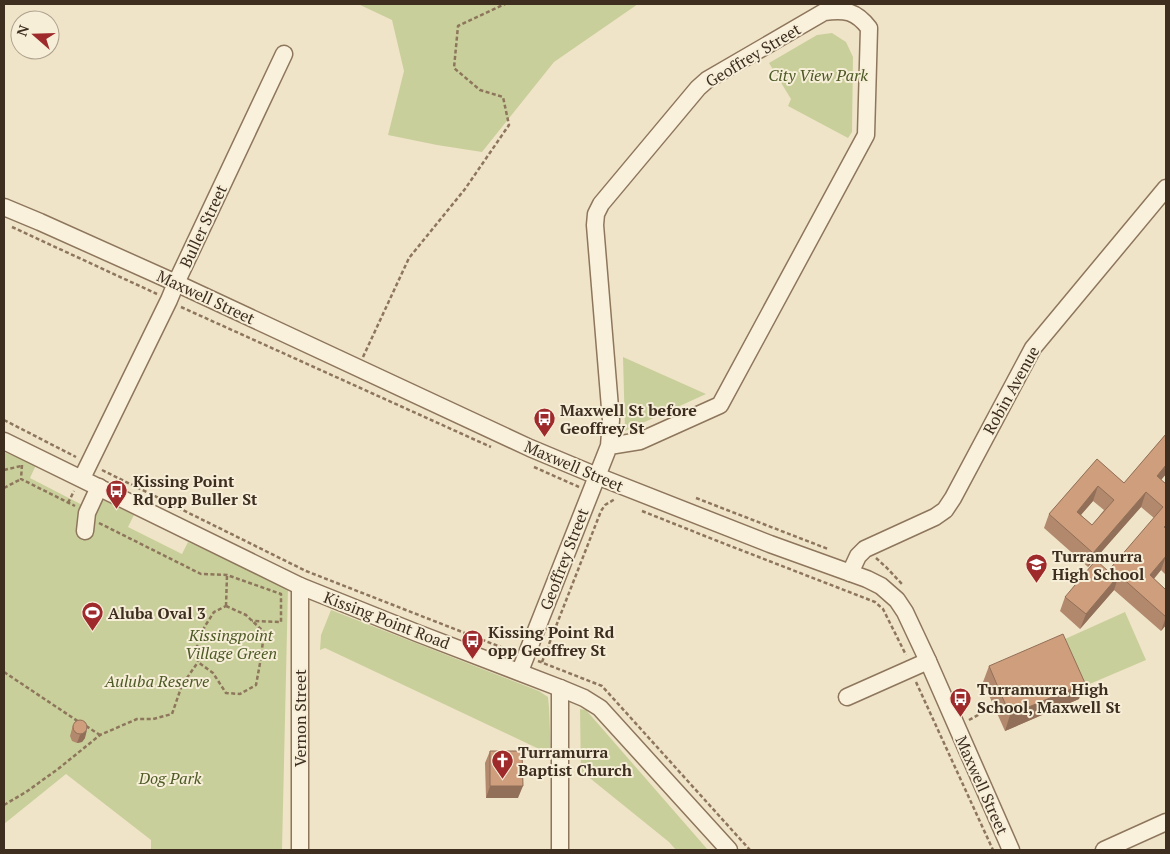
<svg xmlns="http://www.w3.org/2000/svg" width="1170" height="854" font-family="'PT Serif',serif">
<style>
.green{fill:#c9cf9b}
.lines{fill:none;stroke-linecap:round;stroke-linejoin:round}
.minor-casing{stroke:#8d765c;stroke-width:19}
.path{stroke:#8d765c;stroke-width:2.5;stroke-dasharray:4 2.5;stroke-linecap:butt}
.minor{stroke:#faf1dc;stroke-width:16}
.wall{fill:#b2896c;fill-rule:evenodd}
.shaded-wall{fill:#916f58}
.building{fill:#cf9f7d;stroke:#916f58;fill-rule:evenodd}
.labels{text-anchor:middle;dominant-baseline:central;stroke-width:4;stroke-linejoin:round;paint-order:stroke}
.street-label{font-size:16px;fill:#3d2e20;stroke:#f7eed8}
.park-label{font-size:16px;font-style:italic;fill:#4d5a26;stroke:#f7eed8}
.poi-label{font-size:16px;font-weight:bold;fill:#3d2e20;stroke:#f7eed8;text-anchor:start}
</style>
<rect width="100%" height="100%" fill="#f0e4c8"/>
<g class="green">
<path d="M358 4H638L554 62 482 152 437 145 388 135 404 71 392 20Z"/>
<path d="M832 33 846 42 853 57 852 132 848 138 788 106 791 99 769 63 817 35Z"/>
<path d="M623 357 706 394 625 431Z"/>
<path d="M4 452 36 465 30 478 94 511 101 499 134 515 128 527 182 554 188 542 288 588 282 850H151V840L66 774 4 824Z"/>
<path d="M331 610 539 691 548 697 549 707 551 756 543 755 539 749 325 648 320 650 321 635Z"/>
<path d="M1125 612 1146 660 1085 686 1065 639Z"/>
<path d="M580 709 586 710 708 850H676L669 842 586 775 581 777Z"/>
</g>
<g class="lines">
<defs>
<g id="minor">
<path d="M4 207 40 222 176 283 530 448 597 476 770 544 867 579 881 586 897 600 905 612 928 661 1011 850"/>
<path d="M4 441 300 586 417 633 560 688 584 698 600 708 729 850"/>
<path d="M82 478 169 300 176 283 284 54"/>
<path d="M85 531 87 513 99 487"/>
<path d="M850 573 858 556 865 549 935 517 945 510 953 498 1033 348 1166 188"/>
<path d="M520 671 609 446 611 420 595 225 596 214 601 204 698 88 707 80 824 12C845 9 856 11 869 28L866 135 720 405 640 441 609 446"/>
<path d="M847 697 928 661"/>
<path d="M300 850V586"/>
<path d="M560 850V688"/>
<path d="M1104 850 1166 822"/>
</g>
</defs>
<use href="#minor" class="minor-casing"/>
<g class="path">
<path d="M12 227 157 294"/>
<path d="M181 307 491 447"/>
<path d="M363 357 409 258 465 189 509 125 503 97 480 90 454 68 458 26 505 4"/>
<path d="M4 420 76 457"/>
<path d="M22 465 21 479 75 506"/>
<path d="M534 467 579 487"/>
<path d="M4 470 21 466"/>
<path d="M102 470 306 571 511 651"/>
<path d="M4 488 21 479"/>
<path d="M696 498 828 549"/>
<path d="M68 503 74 491"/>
<path d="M642 511 720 542 875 602 883 609 906 655"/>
<path d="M99 523 201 574 227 575 281 594V622L252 621"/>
<path d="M876 558 887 568 902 584"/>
<path d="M226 606 246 615 264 632 261 658 256 685 240 694 226 693 213 673 198 662 197 643 205 626 214 612Z"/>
<path d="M226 606 227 575"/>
<path d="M538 661 602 686 750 850"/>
<path d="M542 662 601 511 605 505 615 499"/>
<path d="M4 672 79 722"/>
<path d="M916 682 993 850"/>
<path d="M969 720 980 714"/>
<path d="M86 726 100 735"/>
<path d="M4 805 26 792 58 769 100 735 137 719H153L172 714 182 685 198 662"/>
</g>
<use href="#minor" class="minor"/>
</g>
<g class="wall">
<path d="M1166 434V474L1161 480 1166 484V575L1161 570 1154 579 1165 589 1166 587V625L1161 631 1114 590 1080 629 1060 611 1065 597 1108 571 1154 518 1141 507 1088 567 1044 528 1049 514 1097 459 1124 483ZM1093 501 1104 510 1092 525 1081 515Z"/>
<path d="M989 666 1079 699 1005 731 983 682Z"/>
<path d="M73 725 85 738 82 742 77 743 72 741 70 736Z"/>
<path d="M490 751 518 798H486L485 763Z"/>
</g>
<g class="shaded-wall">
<path d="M1166 465V474L1152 491 1157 476Z"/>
<path d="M1098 486 1093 501 1071 526 1077 512Z"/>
<path d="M1146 492 1141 507 1088 567 1093 553Z"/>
<path d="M1166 556 1161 570 1144 590 1150 575Z"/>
<path d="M1119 575 1114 590 1080 629 1086 614Z"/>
<path d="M1166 617V625L1161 631Z"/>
<path d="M1085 683 1079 699 1005 731 1010 715Z"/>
<path d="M87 730 85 738 82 742 77 743 80 735Z"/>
<path d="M490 786H523L518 798H486Z"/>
</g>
<g class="building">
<path d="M1166 434V465L1157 476 1166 484V525L1164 527 1166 529V556L1150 575 1165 589 1166 587V617L1119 575 1086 614 1065 597 1096 560 1108 571 1163 507 1146 492 1093 553 1049 514 1097 459 1124 483ZM1098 486 1114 500 1092 525 1077 512Z"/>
<path d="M1063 634 1085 683 1010 715 989 666Z"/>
<circle cx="80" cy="727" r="7"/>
<path d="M490 751H522L523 786H490Z"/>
</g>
<defs>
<symbol id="bus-pin" viewBox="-11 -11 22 30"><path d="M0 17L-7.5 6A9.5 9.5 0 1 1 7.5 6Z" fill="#9e2a2b" stroke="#f7eed8"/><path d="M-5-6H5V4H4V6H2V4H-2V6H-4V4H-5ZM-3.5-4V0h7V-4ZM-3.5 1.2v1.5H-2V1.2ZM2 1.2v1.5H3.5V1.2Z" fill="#fff"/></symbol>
<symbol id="school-pin" viewBox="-11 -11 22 30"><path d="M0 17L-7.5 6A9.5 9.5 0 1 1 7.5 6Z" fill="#9e2a2b" stroke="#f7eed8"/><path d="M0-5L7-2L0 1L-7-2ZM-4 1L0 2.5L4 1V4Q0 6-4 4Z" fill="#fff"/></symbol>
<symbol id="stadium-pin" viewBox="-11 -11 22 30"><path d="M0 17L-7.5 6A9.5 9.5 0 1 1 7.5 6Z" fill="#9e2a2b" stroke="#f7eed8"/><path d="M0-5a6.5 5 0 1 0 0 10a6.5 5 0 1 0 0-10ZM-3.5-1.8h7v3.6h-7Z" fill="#fff"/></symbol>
<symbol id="church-pin" viewBox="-11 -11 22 30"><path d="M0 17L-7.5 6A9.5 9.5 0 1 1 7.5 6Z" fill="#9e2a2b" stroke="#f7eed8"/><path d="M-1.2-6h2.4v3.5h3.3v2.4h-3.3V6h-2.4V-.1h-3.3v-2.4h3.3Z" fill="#fff"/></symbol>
</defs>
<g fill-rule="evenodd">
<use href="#bus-pin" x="532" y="406" width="25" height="34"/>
<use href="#bus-pin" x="104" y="478" width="25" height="34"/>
<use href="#school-pin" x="1024" y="552" width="25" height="34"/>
<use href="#stadium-pin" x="80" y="600" width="25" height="34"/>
<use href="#bus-pin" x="460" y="628" width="25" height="34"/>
<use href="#bus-pin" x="948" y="686" width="25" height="34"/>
<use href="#church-pin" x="490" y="748" width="25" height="34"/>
</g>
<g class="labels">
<g class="street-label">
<text transform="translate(753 55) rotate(-31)">Geoffrey Street</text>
<text transform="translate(203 226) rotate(-65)">Buller Street</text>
<text transform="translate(206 297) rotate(25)">Maxwell Street</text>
<text transform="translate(1011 390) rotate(-61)">Robin Avenue</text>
<text transform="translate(574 466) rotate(23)">Maxwell Street</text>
<text transform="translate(564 559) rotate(-69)">Geoffrey Street</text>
<text transform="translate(387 620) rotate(21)">Kissing Point Road</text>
<text transform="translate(300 718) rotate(-90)">Vernon Street</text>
<text transform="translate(982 785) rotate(66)">Maxwell Street</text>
</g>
<g class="park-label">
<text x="818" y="75">City View Park</text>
<text x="231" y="635">Kissingpoint<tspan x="231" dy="18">Village Green</tspan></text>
<text x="157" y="681">Auluba Reserve</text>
<text x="170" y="778">Dog Park</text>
</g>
<g class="poi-label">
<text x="560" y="410">Maxwell St before<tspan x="560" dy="18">Geoffrey St</tspan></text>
<text x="133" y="481">Kissing Point<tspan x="133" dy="18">Rd opp Buller St</tspan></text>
<text x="1052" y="556">Turramurra<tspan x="1052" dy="18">High School</tspan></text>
<text x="108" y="613">Aluba Oval 3</text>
<text x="488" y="632">Kissing Point Rd<tspan x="488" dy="18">opp Geoffrey St</tspan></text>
<text x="977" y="689">Turramurra High<tspan x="977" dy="18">School, Maxwell St</tspan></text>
<text x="518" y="752">Turramurra<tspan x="518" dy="18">Baptist Church</tspan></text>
</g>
</g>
<rect width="1170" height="854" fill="none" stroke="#3d2e20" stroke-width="10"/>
<g transform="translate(35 35) rotate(290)"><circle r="24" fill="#f7eed8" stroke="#ada18e"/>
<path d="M0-4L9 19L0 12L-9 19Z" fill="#9e2a2b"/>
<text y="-8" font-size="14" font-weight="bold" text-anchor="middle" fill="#3d2e20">N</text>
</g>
</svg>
